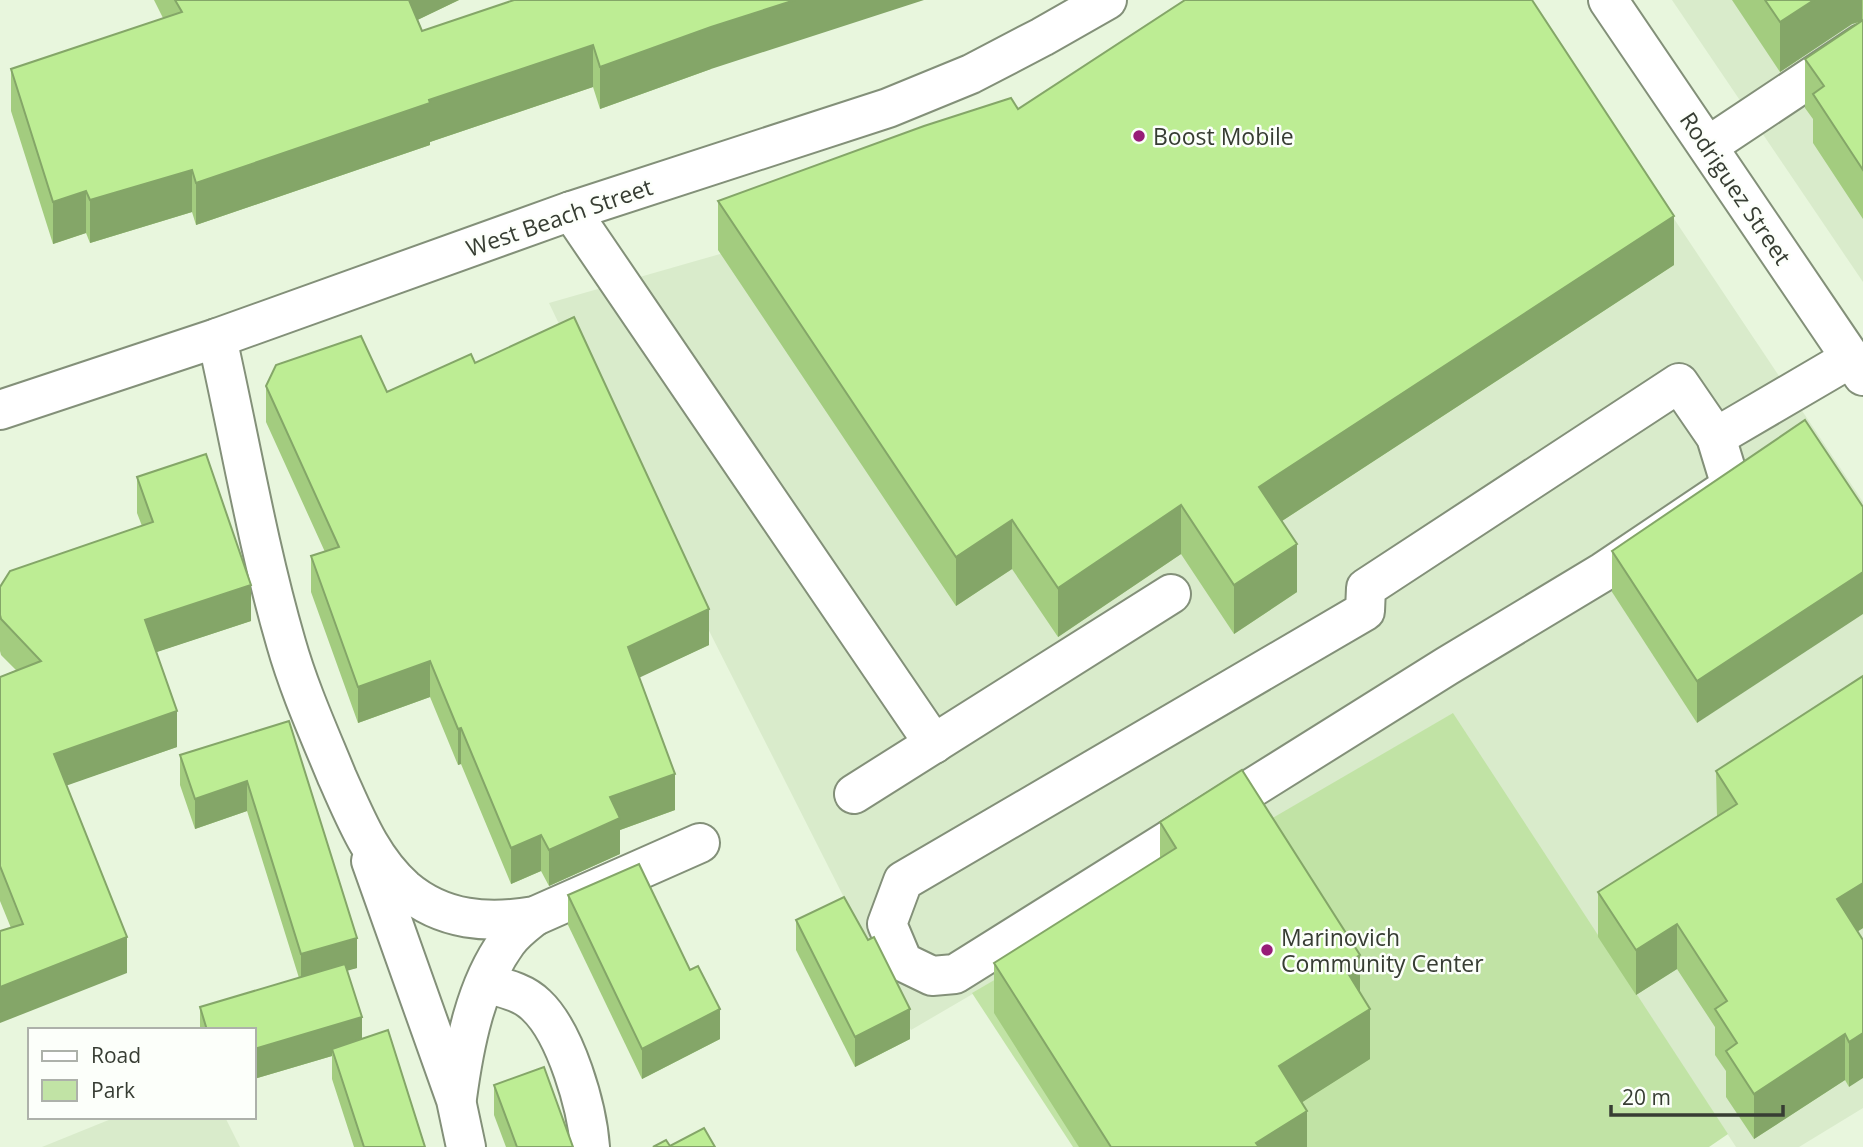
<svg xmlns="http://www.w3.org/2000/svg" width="1863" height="1147" font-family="'Open Sans',sans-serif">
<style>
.built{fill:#d9ebcb}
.green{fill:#c1e3a5}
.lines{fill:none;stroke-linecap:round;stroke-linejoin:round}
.minor-casing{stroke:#839079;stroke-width:42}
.major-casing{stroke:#839079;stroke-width:42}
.minor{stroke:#fff;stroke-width:38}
.major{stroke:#fff;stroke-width:38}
.wall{fill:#a3cc7f}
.shaded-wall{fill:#84a668}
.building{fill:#bded94;stroke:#84a668;stroke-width:2}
.poi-dot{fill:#971d77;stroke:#fcfffa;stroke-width:2.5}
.labels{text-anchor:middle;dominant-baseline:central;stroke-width:5;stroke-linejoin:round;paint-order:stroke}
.poi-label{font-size:23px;fill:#373d33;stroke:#fcfffa;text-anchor:start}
.street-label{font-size:23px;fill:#373d33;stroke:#fcfffa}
</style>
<rect width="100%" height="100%" fill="#e8f6dd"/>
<g class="built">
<path d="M1528 0 1863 502V1108L1799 1147H1736L1452 714 911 1030 650 514 549 303 933 193Z"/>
<path d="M1672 0H1863V282Z"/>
<path d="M116 1117H225L240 1147H42Z"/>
</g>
<path class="green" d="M1453 713 1728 1134 1709 1147H1073L972 993Z"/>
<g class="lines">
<defs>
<g id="minor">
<path d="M1608 0 1863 376"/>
<path d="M1708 146 1863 43"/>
<path d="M571 211 934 744"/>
<path d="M217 338C240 440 257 543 286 643 299 689 319 733 337 777 355 817 371 859 405 889 443 921 488 924 535 916L700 843"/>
<path d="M1679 383 1716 437 1731 486 1603 572 1447 666 955 974 932 976 903 962 887 924 903 881 1365 611 1366 588Z"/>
<path d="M1716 437 1851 358"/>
<path d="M854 794 1171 594"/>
<path d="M371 861 456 1100 466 1147"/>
<path d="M486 983C503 988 523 992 536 1005 566 1033 587 1107 590 1147"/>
<path d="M457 1098C464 1046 475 986 507 942 515 931 525 924 535 916"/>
</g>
<path id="major" d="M0 410 217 338 571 211 888 108 971 74 1042 37 1107 0"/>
</defs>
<use href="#minor" class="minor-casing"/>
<use href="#major" class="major-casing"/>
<use href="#minor" class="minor"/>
<use href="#major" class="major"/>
</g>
<g class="wall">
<path d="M154 0H459L417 20 422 31 514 0 711 69 600 109 593 87 430 142V145L196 225 192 212 90 243 86 233 53 244 11 111V69L163 18Z"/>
<path d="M1732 0H1863V219L1813 143V119L1805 108V59L1860 22 1852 24 1780 72Z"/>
<path d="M1018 109 1674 265 1282 521 1297 592 1234 634 1181 554 1058 637 1012 569 956 606 718 250V201Z"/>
<path d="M475 363 709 645 639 677 675 810 620 830V854L549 886 541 871 511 884 461 764 458 765 430 697 358 723 311 592V556L325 552 266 422V386L387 392Z"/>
<path d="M1805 420 1697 723 1612 592V551Z"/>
<path d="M137 477 251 621 156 652 177 747 66 785 127 973 11 928 0 901V677L16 670 1 655 0 651V587L142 526 137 513Z"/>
<path d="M1863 676V928L1858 931 1849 1087 1845 1080 1754 1139 1726 1097V1071L1715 1055V1027L1677 969 1636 995 1598 937V892L1717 817 1716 771Z"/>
<path d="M289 721 357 968 347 970 362 1039 425 1147H354L332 1079V1056L254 1079V1030H200V1007L299 978 247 811 195 829 180 785V755Z"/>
<path d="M1160 822 1360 992 1370 1059 1302 1102 1307 1147H1079L994 1013V963L1160 858Z"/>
<path d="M568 895 720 1039 642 1079 568 925Z"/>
<path d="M796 920 910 1039 855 1067 796 950Z"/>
<path d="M494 1085 573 1147H506L494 1115Z"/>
</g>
<g class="shaded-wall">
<path d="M403 0H459L403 27Z"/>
<path d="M795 0H924L711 69 600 109V67L711 27Z"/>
<path d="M1814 0H1862V21L1852 24 1780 72V22Z"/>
<path d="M593 45V87L430 142V145L196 225V183L429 100Z"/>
<path d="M192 170V212L90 243V200Z"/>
<path d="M86 191V233L53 244V202Z"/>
<path d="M1674 216V265L1259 536V487Z"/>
<path d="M1181 505V554L1058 637V588Z"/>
<path d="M1012 520V569L956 606V557Z"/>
<path d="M1297 544V592L1234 634V585Z"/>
<path d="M1863 572V614L1697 723V681Z"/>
<path d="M251 585V621L145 656V620Z"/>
<path d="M709 609V645L628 683V647Z"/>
<path d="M430 661V697L358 723V687Z"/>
<path d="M177 711V747L54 790V754Z"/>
<path d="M461 728V764L458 765V729Z"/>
<path d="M675 774V810L620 830V854L549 886V850L610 797Z"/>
<path d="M247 781V811L195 829V799Z"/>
<path d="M541 835V871L511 884V848Z"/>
<path d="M1863 883V928L1837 945V899Z"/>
<path d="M1677 924V969L1636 995V950Z"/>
<path d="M127 937V973L0 1023V987Z"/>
<path d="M357 938V968L301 984V954Z"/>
<path d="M1360 955V1006L1343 965Z"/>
<path d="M720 1009V1039L642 1079V1049Z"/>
<path d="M910 1009V1039L855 1067V1037Z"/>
<path d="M1370 1009V1059L1279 1117V1066Z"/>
<path d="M362 1017V1047L332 1049V1056L254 1079V1049Z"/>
<path d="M1863 1033V1078L1849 1087V1042Z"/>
<path d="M1845 1034V1080L1754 1139V1094Z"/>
<path d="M1307 1111V1147H1256V1143Z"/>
</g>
<g class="building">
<path d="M175 0H409L422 31 514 0H795L711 27 600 67 593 45 429 100 430 103 196 183 192 170 90 200 86 191 53 202 11 69 182 12Z"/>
<path d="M1185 0H1532L1674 216 1259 487 1297 544 1234 585 1181 505 1058 588 1012 520 956 557 718 201 924 126 1011 98 1018 109Z"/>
<path d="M1765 0H1814L1780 22Z"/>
<path d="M1863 20V170L1813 94 1824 86 1805 59Z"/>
<path d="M574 317 709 609 628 647 675 774 610 797 620 818 549 850 541 835 511 848 461 728 458 729 430 661 358 687 311 556 339 547 266 386 276 365 361 336 387 392 471 354 475 363Z"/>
<path d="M1805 420 1863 507V572L1697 681 1612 551Z"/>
<path d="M206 454 251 585 145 620 177 711 54 754 127 937 0 987V931L23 924 0 866V677L41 661 1 619 0 615V587L10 571 153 522 137 477Z"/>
<path d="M1863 676V883L1837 899 1863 940V1033L1849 1042 1845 1034 1754 1094 1726 1051 1737 1043 1715 1009 1727 1001 1677 924 1636 950 1598 892 1737 804 1716 771Z"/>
<path d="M289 721 357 938 301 954 247 781 195 799 180 755Z"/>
<path d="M1242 770 1360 955 1343 965 1370 1009 1279 1066 1307 1111 1256 1143 1259 1147H1111L994 963 1176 848 1160 822Z"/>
<path d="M639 864 690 970 698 966 720 1009 642 1049 568 895Z"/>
<path d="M844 897 868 940 874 937 910 1009 855 1037 796 920Z"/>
<path d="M345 964 362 1017 254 1049V1030H207L200 1007Z"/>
<path d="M388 1030 425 1147H364L332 1049Z"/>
<path d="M544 1067 573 1147H517L494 1085Z"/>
<path d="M704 1128 715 1147H653L666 1140 670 1146Z"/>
</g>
<g class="poi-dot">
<circle cx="1139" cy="136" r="7"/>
<circle cx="1267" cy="950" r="7"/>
</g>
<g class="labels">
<g class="poi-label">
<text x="1153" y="136">Boost Mobile</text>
<text x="1281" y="937">Marinovich<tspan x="1281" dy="26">Community Center</tspan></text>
</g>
<g class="street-label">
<text transform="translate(1736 188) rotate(56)">Rodriguez Street</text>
<text transform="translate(559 217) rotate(-19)">West Beach Street</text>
</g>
</g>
<rect x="28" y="1028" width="228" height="91" fill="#fcfffa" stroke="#adb1aa" stroke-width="2"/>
<rect x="42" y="1051" width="35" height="10" fill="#ffffff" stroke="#adb1aa" stroke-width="2"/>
<text x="91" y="1063" font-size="21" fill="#373d33">Road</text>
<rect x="42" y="1080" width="35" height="21" fill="#c1e3a5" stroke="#adb1aa" stroke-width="2"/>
<text x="91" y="1098" font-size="21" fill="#373d33">Park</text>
<path d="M1611 1105v10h172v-10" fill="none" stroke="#373d33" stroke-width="3.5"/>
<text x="1622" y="1105" font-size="21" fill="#373d33" stroke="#fcfffa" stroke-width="5" paint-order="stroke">20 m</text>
</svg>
